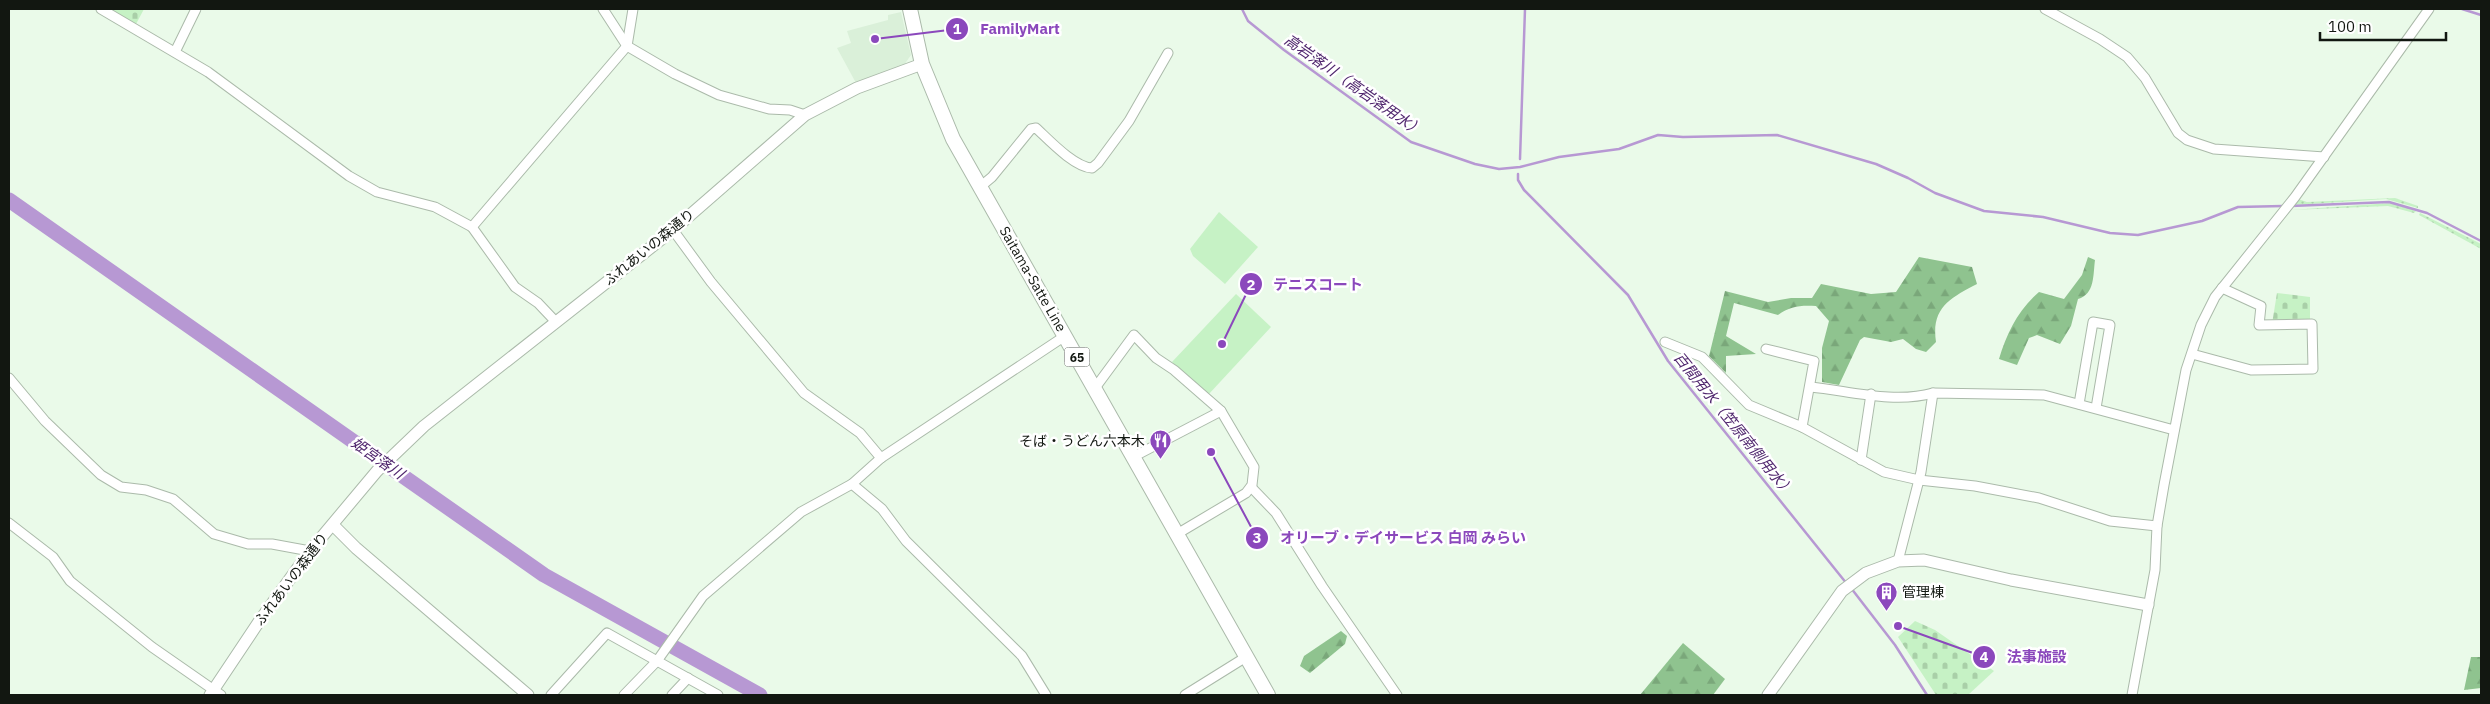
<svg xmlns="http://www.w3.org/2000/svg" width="2490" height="704" font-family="'IBM Plex Sans','Noto Sans JP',sans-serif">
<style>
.built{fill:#daf0d9}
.grass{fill:url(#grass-dots)}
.forest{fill:url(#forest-firs)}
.cemetery{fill:url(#cemetery-stones)}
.garden{fill:#c6f2c5}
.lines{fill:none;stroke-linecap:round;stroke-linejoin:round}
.stream{stroke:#b798d3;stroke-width:2.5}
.river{stroke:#b798d3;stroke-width:15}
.street-casing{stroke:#abbaaa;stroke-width:11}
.secondary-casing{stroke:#abbaaa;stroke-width:13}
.primary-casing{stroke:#abbaaa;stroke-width:16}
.street{stroke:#fff;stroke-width:9}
.secondary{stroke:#fff;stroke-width:11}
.primary{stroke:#fff;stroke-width:14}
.labels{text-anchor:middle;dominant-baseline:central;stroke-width:5;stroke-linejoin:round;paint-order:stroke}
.shield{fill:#fff;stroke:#595d58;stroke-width:1}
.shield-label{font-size:12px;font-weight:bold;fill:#121711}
.street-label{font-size:14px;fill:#121711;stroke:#fff}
.poi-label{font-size:14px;fill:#121711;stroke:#fff;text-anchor:end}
.water-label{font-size:15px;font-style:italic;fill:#50276e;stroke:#fff}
.leader{fill:none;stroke:#8b48bc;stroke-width:2}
.callout-dot{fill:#8b48bc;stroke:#fff;stroke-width:2}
.mark-label{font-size:15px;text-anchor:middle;font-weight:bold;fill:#fff}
.callout-label{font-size:15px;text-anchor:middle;font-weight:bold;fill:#8b48bc;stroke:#fff;stroke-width:5;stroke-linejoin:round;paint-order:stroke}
</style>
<defs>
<pattern id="grass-dots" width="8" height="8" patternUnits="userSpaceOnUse" patternTransform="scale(1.25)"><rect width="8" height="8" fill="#c6f2c5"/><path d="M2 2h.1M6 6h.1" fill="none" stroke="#a9cfa8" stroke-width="1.8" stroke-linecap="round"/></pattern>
<pattern id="forest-firs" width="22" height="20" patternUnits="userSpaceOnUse" patternTransform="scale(1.25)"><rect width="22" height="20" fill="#8fc38f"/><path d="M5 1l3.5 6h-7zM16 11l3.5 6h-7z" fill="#7aa77a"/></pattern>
<pattern id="cemetery-stones" width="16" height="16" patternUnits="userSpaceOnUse" patternTransform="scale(1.25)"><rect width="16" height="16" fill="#c6f2c5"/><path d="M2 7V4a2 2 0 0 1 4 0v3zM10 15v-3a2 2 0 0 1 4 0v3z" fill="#a9cfa8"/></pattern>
</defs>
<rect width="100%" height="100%" fill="#eafae9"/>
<path class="built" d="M901 12 911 55 904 65 856 83 837 48 851 43 847 31 888 20V15Z"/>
<g class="grass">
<path d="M2395 198 2418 206V208L2386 199 2294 205 2298 199 2307 202Z"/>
<path d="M2391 203 2416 211 2414 213 2388 206 2291 210Z"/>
<path d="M2420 213 2481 244V249L2419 215Z"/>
</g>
<g class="forest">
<path d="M1919 257 1972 267 1977 284C1950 298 1931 308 1936 342L1926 352 1916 349 1903 339 1891 342 1864 337 1860 340 1839 385 1822 382V348L1829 321 1816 306C1801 305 1790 306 1778 315L1734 303 1726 336 1756 354 1726 356V373L1709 356 1725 291 1768 302 1791 298H1812L1821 284 1871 294 1896 292Z"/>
<path d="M2088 257 2095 260C2093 275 2095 294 2078 299L2071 326 2060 344 2037 335 2029 338 2017 365 1999 359C2007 333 2018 310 2039 292L2064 299 2082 275Z"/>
<path d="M1341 631 1347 636 1345 644 1310 673 1300 666 1304 656Z"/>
<path d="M1683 643 1725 679 1713 695H1640Z"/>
<path d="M2471 657H2481V688L2464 690Z"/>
</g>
<g class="cemetery">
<path d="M109 9H144L135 26Z"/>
<path d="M2277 293 2310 297V323L2272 324Z"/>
<path d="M1915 621 1935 630 1994 671 1968 695H1936L1898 637Z"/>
</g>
<g class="garden">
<path d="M1219 212 1258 247 1225 284 1193 256 1190 249Z"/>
<path d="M1236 294 1271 327 1208 395 1172 362Z"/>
</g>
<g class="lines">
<g class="stream">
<path d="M1242 9 1248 21 1284 50 1411 142 1475 164 1499 169 1520 167 1559 157 1619 149 1658 135 1683 137 1777 135 1876 164 1908 178 1935 193 1984 211 2043 217 2110 233 2138 235 2202 221 2238 207 2283 206"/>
<path d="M2462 9 2481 15"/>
<path d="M1520 159 1525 9"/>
<path d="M1518 174V180L1524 190 1628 295 1668 361 1847 584"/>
<path d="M2291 206 2389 202 2427 213 2481 241"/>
<path d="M1851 588 1895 645 1927 695"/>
</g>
<path class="river" d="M9 200 544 575 760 695"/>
<defs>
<g id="street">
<path d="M101 9 208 72 349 176 377 192 435 207 472 227 515 287 538 303 556 322"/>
<path d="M603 9 627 46 675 74 719 95 769 109 790 110 805 115"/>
<path d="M2045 9 2100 39 2127 57 2145 78 2178 133 2187 140 2214 149 2324 157"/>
<path d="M175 52 196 9"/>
<path d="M980 187 992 177 1031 129 1036 128C1049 140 1074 167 1092 168L1098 163 1129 121 1168 53"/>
<path d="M472 227 627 46 633 9"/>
<path d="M673 230 711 282 804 393 860 433 881 458"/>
<path d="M1665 342 1702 357 1749 405 1802 427 1884 472 1919 480 1975 486 2039 498 2110 521 2157 526"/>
<path d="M1766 349 1814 361 1802 427"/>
<path d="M2192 354 2251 370 2313 369 2312 324 2259 325 2261 306 2222 288"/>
<path d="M9 378 45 421 101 475 121 487 146 490 173 499 214 534 248 544H272L310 551"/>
<path d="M1811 387C1850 391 1894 404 1933 393"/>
<path d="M1095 388 1134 335 1156 358 1174 370 1221 411 1254 467 1252 485 1246 493 1177 534"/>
<path d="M2079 404 2093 322 2110 325 2096 408"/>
<path d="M1133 457 1221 411"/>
<path d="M1861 460 1871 394"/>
<path d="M852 484 882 509 906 541 1022 656 1046 695"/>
<path d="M1251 487 1276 513 1322 586 1397 695"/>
<path d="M9 523 53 557 70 581 152 647 221 695"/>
<path d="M1898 561 1921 472 1933 393 2044 395 2174 430"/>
<path d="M551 695 607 633 718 695"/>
<path d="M624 695 657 661 703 596 801 512 852 484 881 458 1065 336"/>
<path d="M672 695 688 678"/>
<path d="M1185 695 1246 657"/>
<path d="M2132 695 2155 570 2157 526 2164 485 2186 370 2201 325 2215 297 2295 197 2429 9"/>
</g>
<g id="secondary">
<path d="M333 525 356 548 528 695"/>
<path d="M210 695 258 623 310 551 377 471 424 426 673 230 805 115 857 88 922 64"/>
<path d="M1768 695 1842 591 1866 573 1898 561 1924 560 2011 580 2148 605"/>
</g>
<path id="primary" d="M910 9 922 64 953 139 1268 695"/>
</defs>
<use href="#street" class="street-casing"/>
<use href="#secondary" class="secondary-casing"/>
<use href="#primary" class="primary-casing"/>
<use href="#street" class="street"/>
<use href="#secondary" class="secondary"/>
<use href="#primary" class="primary"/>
</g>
<defs>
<symbol id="restaurant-pin" viewBox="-11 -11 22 30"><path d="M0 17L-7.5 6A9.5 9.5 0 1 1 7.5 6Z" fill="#8b48bc" stroke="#fff"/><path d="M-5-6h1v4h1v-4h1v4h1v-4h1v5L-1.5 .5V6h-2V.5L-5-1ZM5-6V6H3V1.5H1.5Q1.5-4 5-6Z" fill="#fff"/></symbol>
<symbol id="building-pin" viewBox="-11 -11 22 30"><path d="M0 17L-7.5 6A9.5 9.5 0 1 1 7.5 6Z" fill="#8b48bc" stroke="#fff"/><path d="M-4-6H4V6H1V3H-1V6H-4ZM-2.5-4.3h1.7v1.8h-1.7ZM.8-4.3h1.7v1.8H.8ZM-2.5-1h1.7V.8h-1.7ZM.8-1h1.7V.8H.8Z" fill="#fff"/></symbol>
</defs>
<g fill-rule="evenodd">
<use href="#restaurant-pin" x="1148" y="428" width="25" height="34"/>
<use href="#building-pin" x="1874" y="580" width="25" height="34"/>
</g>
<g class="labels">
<rect class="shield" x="1064.5" y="347.5" width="25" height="19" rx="4"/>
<g class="shield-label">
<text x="1077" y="357">65</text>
</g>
<g class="street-label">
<text transform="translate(649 247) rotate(-39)">ふれあいの森通り</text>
<text transform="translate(1033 279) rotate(60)">Saitama-Satte Line</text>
<text transform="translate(291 579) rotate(-53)">ふれあいの森通り</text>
</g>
<g class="poi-label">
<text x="1145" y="441">そば・うどん六本木</text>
<text x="1902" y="592" text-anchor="start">管理棟</text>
</g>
<g class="water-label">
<text transform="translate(1354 85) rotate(35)">高岩落川（高岩落用水）</text>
<text transform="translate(1734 424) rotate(51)">百間用水（笠原南側用水）</text>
<text transform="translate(378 458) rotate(35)">姫宮落川</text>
</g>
</g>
<path class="leader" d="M875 39L957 29M1222 344L1251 284M1211 452L1257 538M1898 626L1984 657"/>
<g class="callout-dot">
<circle cx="875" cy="39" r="5"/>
<circle cx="1222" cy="344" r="5"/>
<circle cx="1211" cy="452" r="5"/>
<circle cx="1898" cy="626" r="5"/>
<circle cx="957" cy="29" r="12"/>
<circle cx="1251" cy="284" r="12"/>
<circle cx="1257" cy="538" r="12"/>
<circle cx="1984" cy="657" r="12"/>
</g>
<g class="mark-label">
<text x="957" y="34">1</text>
<text x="1251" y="290">2</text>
<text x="1257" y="543">3</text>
<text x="1984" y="662">4</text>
</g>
<g class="callout-label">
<text x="1020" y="34">FamilyMart</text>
<text x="1318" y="290">テニスコート</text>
<text x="1403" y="543">オリーブ・デイサービス 白岡 みらい</text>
<text x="2037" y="662">法事施設</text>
</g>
<rect width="2490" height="704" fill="none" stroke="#121711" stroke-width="20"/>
<path d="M2320 32v8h126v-8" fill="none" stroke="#121711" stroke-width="2.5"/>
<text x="2328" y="32" font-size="15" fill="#121711" stroke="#ffffff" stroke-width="4" paint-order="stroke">100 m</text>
</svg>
